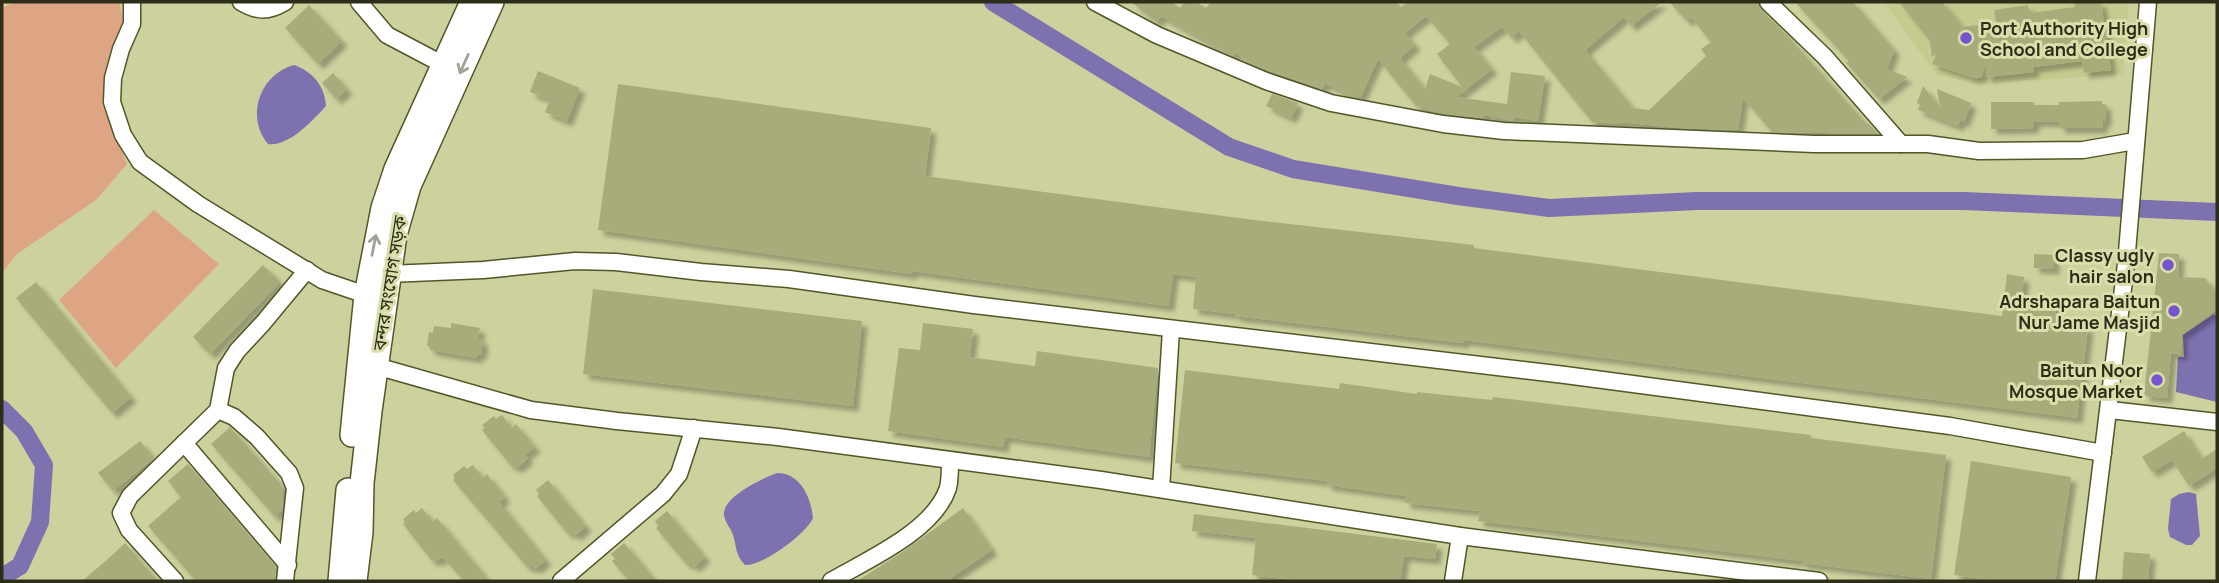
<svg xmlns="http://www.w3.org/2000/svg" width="2219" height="583" font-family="Manrope,'Noto Sans Bengali',sans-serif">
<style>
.built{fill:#c5ca8e}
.green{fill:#dda584}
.water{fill:#7e71b0}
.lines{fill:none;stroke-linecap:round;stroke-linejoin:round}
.canal{stroke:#7e71b0;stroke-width:18}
.building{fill:#a8ac7a;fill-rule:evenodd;filter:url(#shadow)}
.minor-casing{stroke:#535626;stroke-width:19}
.highway-casing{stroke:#535626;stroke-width:26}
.minor{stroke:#fff;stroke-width:16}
.highway{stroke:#fff;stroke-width:23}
.oneway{stroke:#a0a198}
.poi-dot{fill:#7654ce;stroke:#d9deaa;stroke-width:2.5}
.labels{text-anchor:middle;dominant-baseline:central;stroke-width:6;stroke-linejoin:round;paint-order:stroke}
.poi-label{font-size:18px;font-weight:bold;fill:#2d2e1a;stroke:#d9deaa;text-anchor:end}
.street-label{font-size:18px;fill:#2d2e1a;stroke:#d9deaa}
</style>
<defs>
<filter id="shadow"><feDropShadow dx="5.5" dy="5.5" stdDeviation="2" flood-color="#0004"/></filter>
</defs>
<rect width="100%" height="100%" fill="#ccd19d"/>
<path class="built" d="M1884 2H1899L1925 35 1933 40 1931 46 1934 65 1974 78 1994 76 1989 24 1959 27 1960 25 1942 2H2074L2075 7 2030 13 2028 5 1994 10 2004 76 2033 72V67L2082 61 2084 73 2110 70 2101 2H2129L2123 74 1977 84 1936 74Z"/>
<g class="green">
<path d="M15 2H119L124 23 107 63 102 104 127 164 96 200 17 254 2 273V8Z"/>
<path d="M154 210 219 264 116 368 59 300Z"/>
</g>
<g class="water">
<path d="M294 65C312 71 325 86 326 106 313 120 289 147 268 144 245 117 260 74 294 65Z"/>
<path d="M2214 314 2217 318V402L2176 392 2178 357H2184L2183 335Z"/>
<path d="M777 473C801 473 811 498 813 518 806 534 763 566 745 565 735 555 737 547 733 535 731 528 725 523 724 515 722 497 763 478 777 473Z"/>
<path d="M2189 492 2196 494 2200 536 2192 545H2186L2170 537 2168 529 2171 499 2179 494Z"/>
</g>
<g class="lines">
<g class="canal">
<path d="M993 2 1229 147 1293 169 1458 196 1549 208 1697 201H1964L2217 212"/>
<path d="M2 409 24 431 44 465 40 522 20 566 2 577"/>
</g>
</g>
<g class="building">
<path d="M1131 2H1172L1180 8 1184 2H1196L1206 8 1211 2H1396L1401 7 1407 2H1662L1631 26 1624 17 1585 50 1633 108 1649 110 1706 56 1701 49 1711 42 1691 17 1687 21 1669 2H1758L1761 10 1782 30 1866 124H1869L1878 134 1772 132 1743 98 1738 130 1679 128 1620 122 1621 124 1592 122 1519 31 1512 38 1502 27 1474 47 1492 69 1456 97 1507 104 1511 72 1545 76 1538 121 1514 117 1513 121 1484 115 1483 118 1445 114 1416 106 1378 59 1360 98 1354 97 1325 83 1322 89 1270 71 1250 63 1236 53 1234 56 1227 53 1161 16 1157 22ZM1426 16 1450 44 1437 54 1462 87 1430 74 1425 89 1400 58 1415 45 1405 33Z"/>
<path d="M1795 2H1853L1894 50 1887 69 1907 77 1879 99 1846 63 1849 61Z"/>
<path d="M1899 2H1942L1962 27 1996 23 1994 10 2028 5 2030 13 2075 7 2074 2H2101L2111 70 2084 73 2082 61 2033 67 2034 72 1986 77V64L1981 77 1974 78 1932 64 1936 54 1932 57 1930 41Z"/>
<path d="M309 5 342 41 318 64 285 28Z"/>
<path d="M538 71 580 88 567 121 545 112 550 100 530 92Z"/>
<path d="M333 73 347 89 336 99 322 83Z"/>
<path d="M618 84 931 128 925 176 1246 219 1474 245V248L2002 316 2007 274 2024 277 2022 297 2057 302 2054 322 2088 327 2077 418 1464 340 1463 343 1235 316V314L1193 309 1196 277 1173 274 1169 306 912 271V274L598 230Z"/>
<path d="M1923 86 1940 107 1937 89 1971 103 1964 122 1960 120 1958 126 1918 110 1920 104 1917 103Z"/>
<path d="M1272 94 1298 103 1291 118 1266 106Z"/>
<path d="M2102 101V104L2106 105V121H2102L2103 128H2060L2059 122 2034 121V128L1991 129V102H2034V105H2059V102Z"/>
<path d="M2159 253 2179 254 2178 277 2205 278 2217 294V309L2181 335 2182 355 2171 353 2167 398 2144 396Z"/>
<path d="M2034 254 2054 255V269L2034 268Z"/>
<path d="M263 265 280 282 210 354 193 337Z"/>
<path d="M36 282 131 397 112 413 16 298Z"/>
<path d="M593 289 862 321 853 406 583 374Z"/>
<path d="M451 323 480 328 478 339 483 340 481 355 477 354V358L430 350V347L427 346 429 332 433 333 434 326 451 328Z"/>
<path d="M923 323 973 329 970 357 1035 366 1037 351 1158 368 1149 457 1005 437 1003 447 888 431 899 348 920 350Z"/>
<path d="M1185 370 1339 389 1340 383 1417 394V392L1492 400 1493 397 1811 435V438L1946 455 1931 579 1802 563V561L1478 521 1480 511 1405 503 1406 496 1326 485 1327 481 1175 463Z"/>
<path d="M502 415 512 428 516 424 535 447 525 455 528 458 517 468 515 465 512 467 482 430 485 428 482 425 494 416 496 419Z"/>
<path d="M230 427 283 487 282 510 275 517 211 444Z"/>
<path d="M2184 431 2201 459 2217 449V468L2189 486 2172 460 2152 472 2142 457Z"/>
<path d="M140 441 154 458 113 491 98 473Z"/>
<path d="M1971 461 2071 477 2055 581H1997L1954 575Z"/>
<path d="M188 464 276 567 275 581H196L148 526 181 497 168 481Z"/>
<path d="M473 465 483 478 487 474 505 497 499 502 546 560 535 569 531 565 528 568 453 480 455 478 453 475 464 466 467 469Z"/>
<path d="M548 480 586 526 575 536 571 531 568 534 537 496 539 494 536 490Z"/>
<path d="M422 508 433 522 437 518 489 581H464L443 557 437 561 435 559 432 561 403 524 405 522 403 519 414 510 416 513Z"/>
<path d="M963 508 992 550 946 581H857L904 551Z"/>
<path d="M667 511 705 557 694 567 690 562 687 565 656 528 658 526 655 521Z"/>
<path d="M1194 514 1437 544 1435 559 1404 556 1400 581H1300L1252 575 1256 538 1192 531Z"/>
<path d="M125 543 157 581H82L108 559Z"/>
<path d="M624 543 656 581H629L612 561 615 559 611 554Z"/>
<path d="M2124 552 2150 554 2148 581H2122Z"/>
</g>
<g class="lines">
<defs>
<g id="minor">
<path d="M132 2V24L121 49 113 78 112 102 123 135 140 162 198 204 322 280 366 295"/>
<path d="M241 2C258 12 268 12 285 2"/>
<path d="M359 2 387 35 442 64"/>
<path d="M1095 2 1157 35 1266 81 1331 103 1443 124 1504 131 1814 144H1928L1979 151 2083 150 2135 141"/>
<path d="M1768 2 1825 57 1901 144"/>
<path d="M388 274 483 270 575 261 616 262 701 272 789 279 974 305 1565 375 1950 426 2103 453"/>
<path d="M376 366 531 410 617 421 778 437 1101 480 1460 536 1819 581"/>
<path d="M218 410 234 417 257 437 289 473 295 488 285 581"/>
<path d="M2110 410 2217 422"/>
<path d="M184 443 288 565"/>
<path d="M1161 489 1171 330"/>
<path d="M175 581 129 530 121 513 130 496 218 410 226 368 237 351 263 323 307 270"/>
<path d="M561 581 663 494 679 474 694 428"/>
<path d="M831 581C867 560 934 531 948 488 950 480 950 470 950 461"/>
<path d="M1453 581 1460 536"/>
<path d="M2087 581 2126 264 2148 2"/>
</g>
<g id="highway">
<path d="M352 435 366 295 383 208 396 169 472 2"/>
<path d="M340 581 348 490"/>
<path d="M355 581 361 532 362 483 370 411 395 235 409 186 492 2"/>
</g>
</defs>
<use href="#minor" class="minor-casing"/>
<use href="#highway" class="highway-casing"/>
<use href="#minor" class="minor"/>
<use href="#highway" class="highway"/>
</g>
<defs><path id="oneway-shaft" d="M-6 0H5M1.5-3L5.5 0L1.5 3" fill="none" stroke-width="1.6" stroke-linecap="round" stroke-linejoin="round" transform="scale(1.75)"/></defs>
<g class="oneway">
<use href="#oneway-shaft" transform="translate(464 64) rotate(114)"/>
<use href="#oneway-shaft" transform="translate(374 245) rotate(-79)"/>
</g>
<g class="poi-dot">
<circle cx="1966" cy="38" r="7"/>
<circle cx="2168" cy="265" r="7"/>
<circle cx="2174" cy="311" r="7"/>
<circle cx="2157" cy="380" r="7"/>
</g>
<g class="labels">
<g class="poi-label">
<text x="1980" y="28" text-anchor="start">Port Authority High<tspan x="1980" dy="21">School and College</tspan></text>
<text x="2154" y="255">Classy ugly<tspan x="2154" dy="21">hair salon</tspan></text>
<text x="2160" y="301">Adrshapara Baitun<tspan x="2160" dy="21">Nur Jame Masjid</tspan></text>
<text x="2143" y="370">Baitun Noor<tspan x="2143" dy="21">Mosque Market</tspan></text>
</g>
<g class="street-label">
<text transform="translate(389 283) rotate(-81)">বন্দর সংযোগ সড়ক</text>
</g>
</g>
<rect width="2219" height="583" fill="none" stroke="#2d2e1a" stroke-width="7"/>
</svg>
